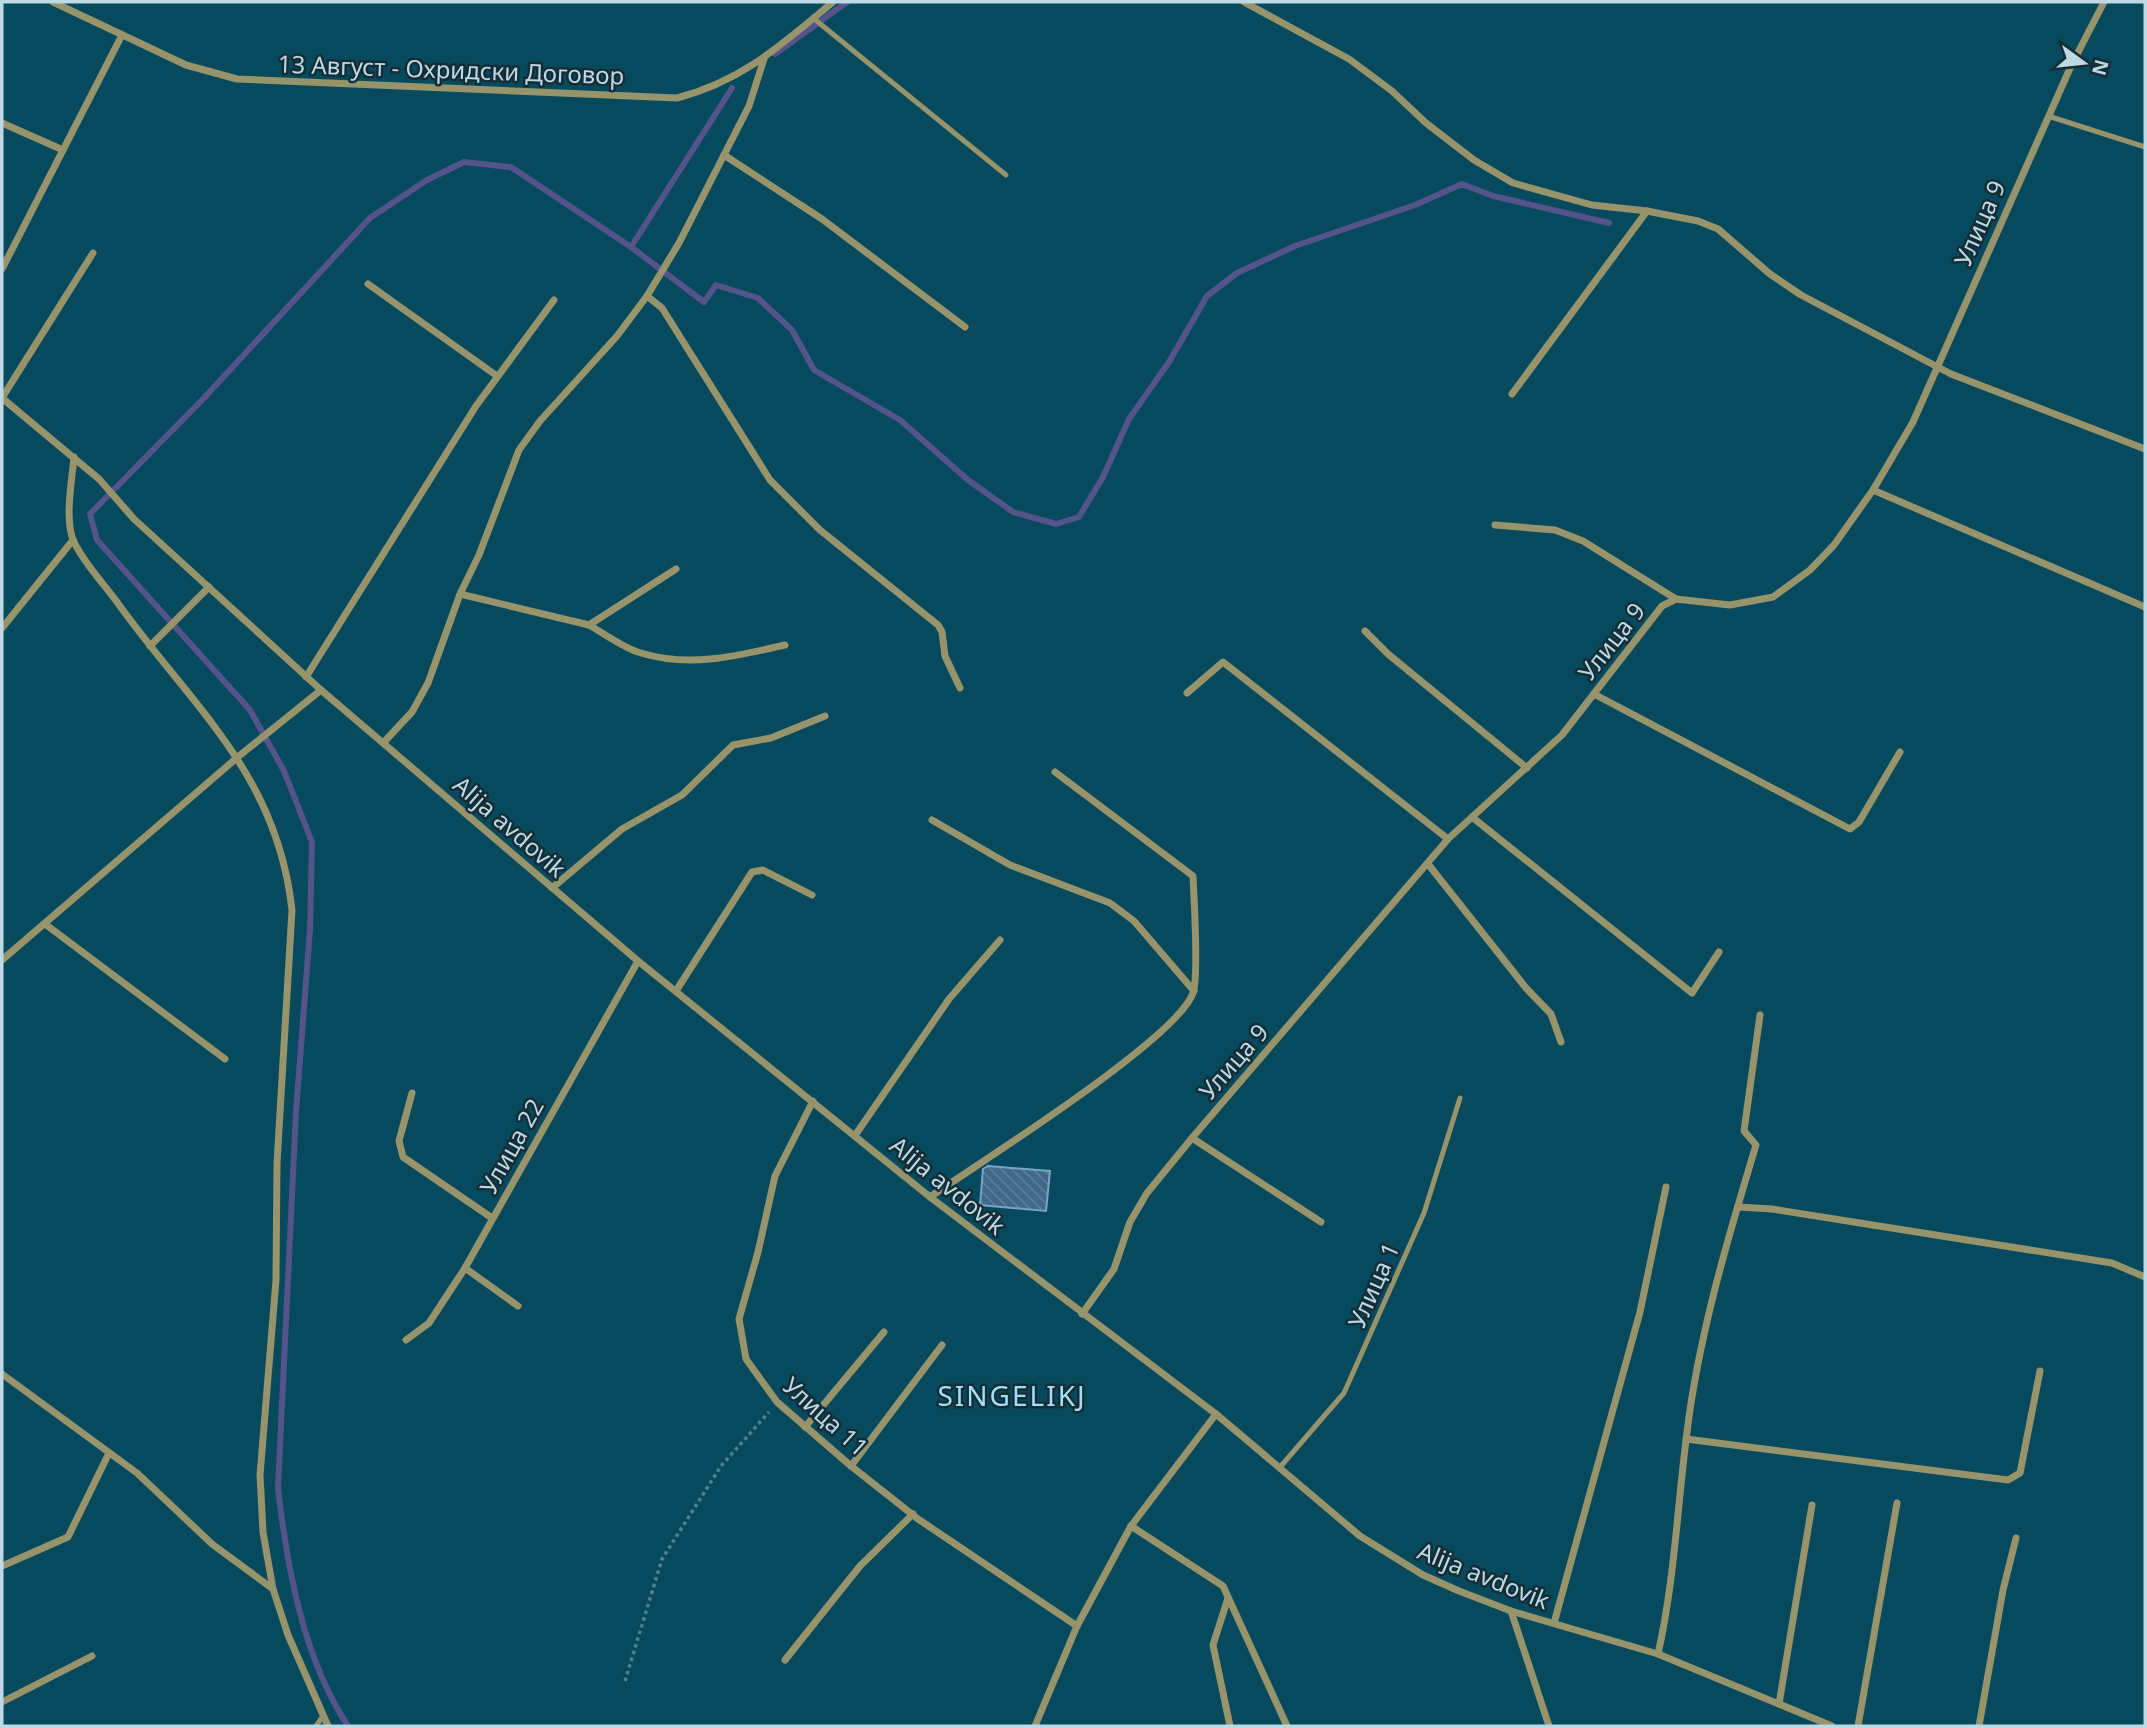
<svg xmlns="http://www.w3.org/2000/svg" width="2147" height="1728" font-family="'Noto Sans',sans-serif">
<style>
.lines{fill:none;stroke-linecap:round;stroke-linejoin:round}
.stream{stroke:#54538a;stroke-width:6}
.building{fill:url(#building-back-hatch);stroke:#79a4c7;stroke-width:2}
.path{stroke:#4d8192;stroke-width:3.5;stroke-dasharray:3.5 3.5;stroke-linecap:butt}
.lane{stroke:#97946c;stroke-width:5}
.street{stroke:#97946c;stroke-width:7}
.labels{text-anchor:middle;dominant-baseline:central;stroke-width:5;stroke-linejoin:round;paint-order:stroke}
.street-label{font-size:24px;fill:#bcd9e4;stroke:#152d36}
.quarter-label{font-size:28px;letter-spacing:2px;fill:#a2dff6;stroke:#152d36}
</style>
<defs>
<pattern id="building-back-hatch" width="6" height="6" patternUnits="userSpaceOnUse" patternTransform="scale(1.75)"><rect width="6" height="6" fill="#406989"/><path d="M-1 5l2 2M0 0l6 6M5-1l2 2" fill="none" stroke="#5a7e9a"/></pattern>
</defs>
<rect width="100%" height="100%" fill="#074a5e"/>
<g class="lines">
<g class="stream">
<path d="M775 54 847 2"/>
<path d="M631 247 732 88"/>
<path d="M348 1726C303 1658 287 1567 278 1488L296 1112 310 929 312 842 284 771 250 710 97 540 90 514 204 398 370 218 427 180 464 162 511 167 631 247 704 302 716 285 758 298 792 330 814 370 900 420 968 480 1013 512 1056 524 1079 517 1103 477 1129 419 1169 362 1207 296 1237 273 1295 246 1415 205 1462 184 1493 196 1609 223"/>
</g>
</g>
<path class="building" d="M988 1166 1050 1171 1046 1211 980 1205 983 1169Z"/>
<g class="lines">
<path class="path" d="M625 1681 662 1559 721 1466 769 1412"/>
<g class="lane">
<path d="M813 18 1006 175"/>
<path d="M2048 116 2145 147"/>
<path d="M1281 1466 1344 1393 1424 1213 1460 1098"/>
<path d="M316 1726 323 1716"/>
</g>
<g class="street">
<path d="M53 2 186 65 237 79 677 98C743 81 782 44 833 2"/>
<path d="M1244 2 1349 59 1392 91 1426 123 1474 160 1513 183 1592 205 1647 211 1698 221 1718 229 1770 274 1801 295 1951 374 2145 449"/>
<path d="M2 123 63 150"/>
<path d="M724 155 822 219 965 327"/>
<path d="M2 269 122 35"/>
<path d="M368 284 497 376"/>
<path d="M647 296 662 308 770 480 820 530 938 625 942 632 945 656 960 688"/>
<path d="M1512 394 1647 211"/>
<path d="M2 398 99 479 134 519 321 690 638 961 930 1197 1216 1414 1360 1536 1423 1575 1459 1591 1511 1611 1658 1654 1832 1726"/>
<path d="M2 398 93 253"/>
<path d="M74 457C72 480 64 521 74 542 84 563 103 583 117 602 192 707 277 773 292 910L277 1163 276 1280 260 1475 263 1532 273 1589"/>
<path d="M1873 490 2145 607"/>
<path d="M1495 525 1555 530 1583 541 1676 599"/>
<path d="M460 594 589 625 676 569"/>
<path d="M589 625C605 634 623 648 641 653 690 668 737 656 785 645"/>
<path d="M2 628 73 540"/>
<path d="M1365 631 1388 654 1527 768"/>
<path d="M150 646 209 587"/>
<path d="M306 677 476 406 554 300"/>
<path d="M1187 693 1223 662 1448 839"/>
<path d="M1594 694 1850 829 1859 822 1900 752"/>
<path d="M384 742 412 712 428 683 460 594 479 555 519 450 540 421 617 336 647 296 679 243 749 106 764 59"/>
<path d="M1472 817 1692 993 1719 952"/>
<path d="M932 820 1010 865 1110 903 1134 921 1194 991"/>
<path d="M1428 864 1526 988 1551 1014 1561 1042"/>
<path d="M552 888 622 829 682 795 733 745 771 738 825 716"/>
<path d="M45 924 225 1059"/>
<path d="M2 960 239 756 321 690"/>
<path d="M676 991 752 872 763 870 812 895"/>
<path d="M412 1093 399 1141 403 1157 492 1218"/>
<path d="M813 1101 775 1176 758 1252 739 1319 746 1359 777 1402 851 1466 918 1519 1077 1626"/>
<path d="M856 1134 949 999 1000 940"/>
<path d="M1192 1138 1321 1222"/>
<path d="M930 1197C979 1163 1177 1039 1193 993 1199 977 1194 899 1193 876L1055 772"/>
<path d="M1738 1207 1772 1209 2112 1263 2145 1277"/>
<path d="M465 1268 518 1306"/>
<path d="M1082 1314 1114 1269 1130 1222 1147 1193 1192 1138 1448 839 1562 735 1662 606 1676 599 1730 605 1773 597 1810 570 1834 545 1873 490 1913 422 2071 66 2104 2"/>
<path d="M406 1340 429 1323 465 1268 638 961"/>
<path d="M2 1374 137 1473 212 1544 273 1589 288 1635 328 1726"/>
<path d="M805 1427 884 1332"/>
<path d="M1686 1439 2008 1480 2020 1473 2040 1371"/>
<path d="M851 1466 942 1345"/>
<path d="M1131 1526 1223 1586 1287 1726"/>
<path d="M2 1566 68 1537 109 1453"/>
<path d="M1228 1598 1213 1645 1230 1726"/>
<path d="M1511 1611 1549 1726"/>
<path d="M1554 1623 1640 1312 1666 1187"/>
<path d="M1658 1654C1677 1570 1678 1482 1692 1397 1706 1311 1731 1228 1756 1145L1744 1131 1760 1015"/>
<path d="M785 1660 860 1566 913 1514"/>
<path d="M2 1702 92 1656"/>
<path d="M1779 1704 1812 1505"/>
<path d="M1035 1726 1077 1626 1131 1526 1216 1414"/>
<path d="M1858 1726 1897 1503"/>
<path d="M1979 1726 2003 1590 2016 1538"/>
</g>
</g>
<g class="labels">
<g class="street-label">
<text transform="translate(451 69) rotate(2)">13 Август - Охридски Договор</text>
<text transform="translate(1979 223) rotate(-66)">Улица 9</text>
<text transform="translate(1611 641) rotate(-52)">Улица 9</text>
<text transform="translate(510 826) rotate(41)">Alija avdovik</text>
<text transform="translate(1233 1061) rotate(-49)">Улица 9</text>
<text transform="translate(511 1146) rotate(-61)">Улица 22</text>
<text transform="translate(948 1185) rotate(39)">Alija avdovik</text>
<text transform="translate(1373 1285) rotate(-66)">Улица 1</text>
<text transform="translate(826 1416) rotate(42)">Улица 11</text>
<text transform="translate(1484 1575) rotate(22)">Alija avdovik</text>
</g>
<g class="quarter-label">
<text x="1012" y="1395">SINGELIKJ</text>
</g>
</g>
<rect width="2147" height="1728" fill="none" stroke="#bcd9e4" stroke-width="7"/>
<g transform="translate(2084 63) rotate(105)" stroke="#152d36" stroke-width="5" paint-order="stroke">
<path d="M0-5L12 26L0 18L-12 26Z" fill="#bcd9e4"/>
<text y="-10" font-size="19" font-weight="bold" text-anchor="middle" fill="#bcd9e4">N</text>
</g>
</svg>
